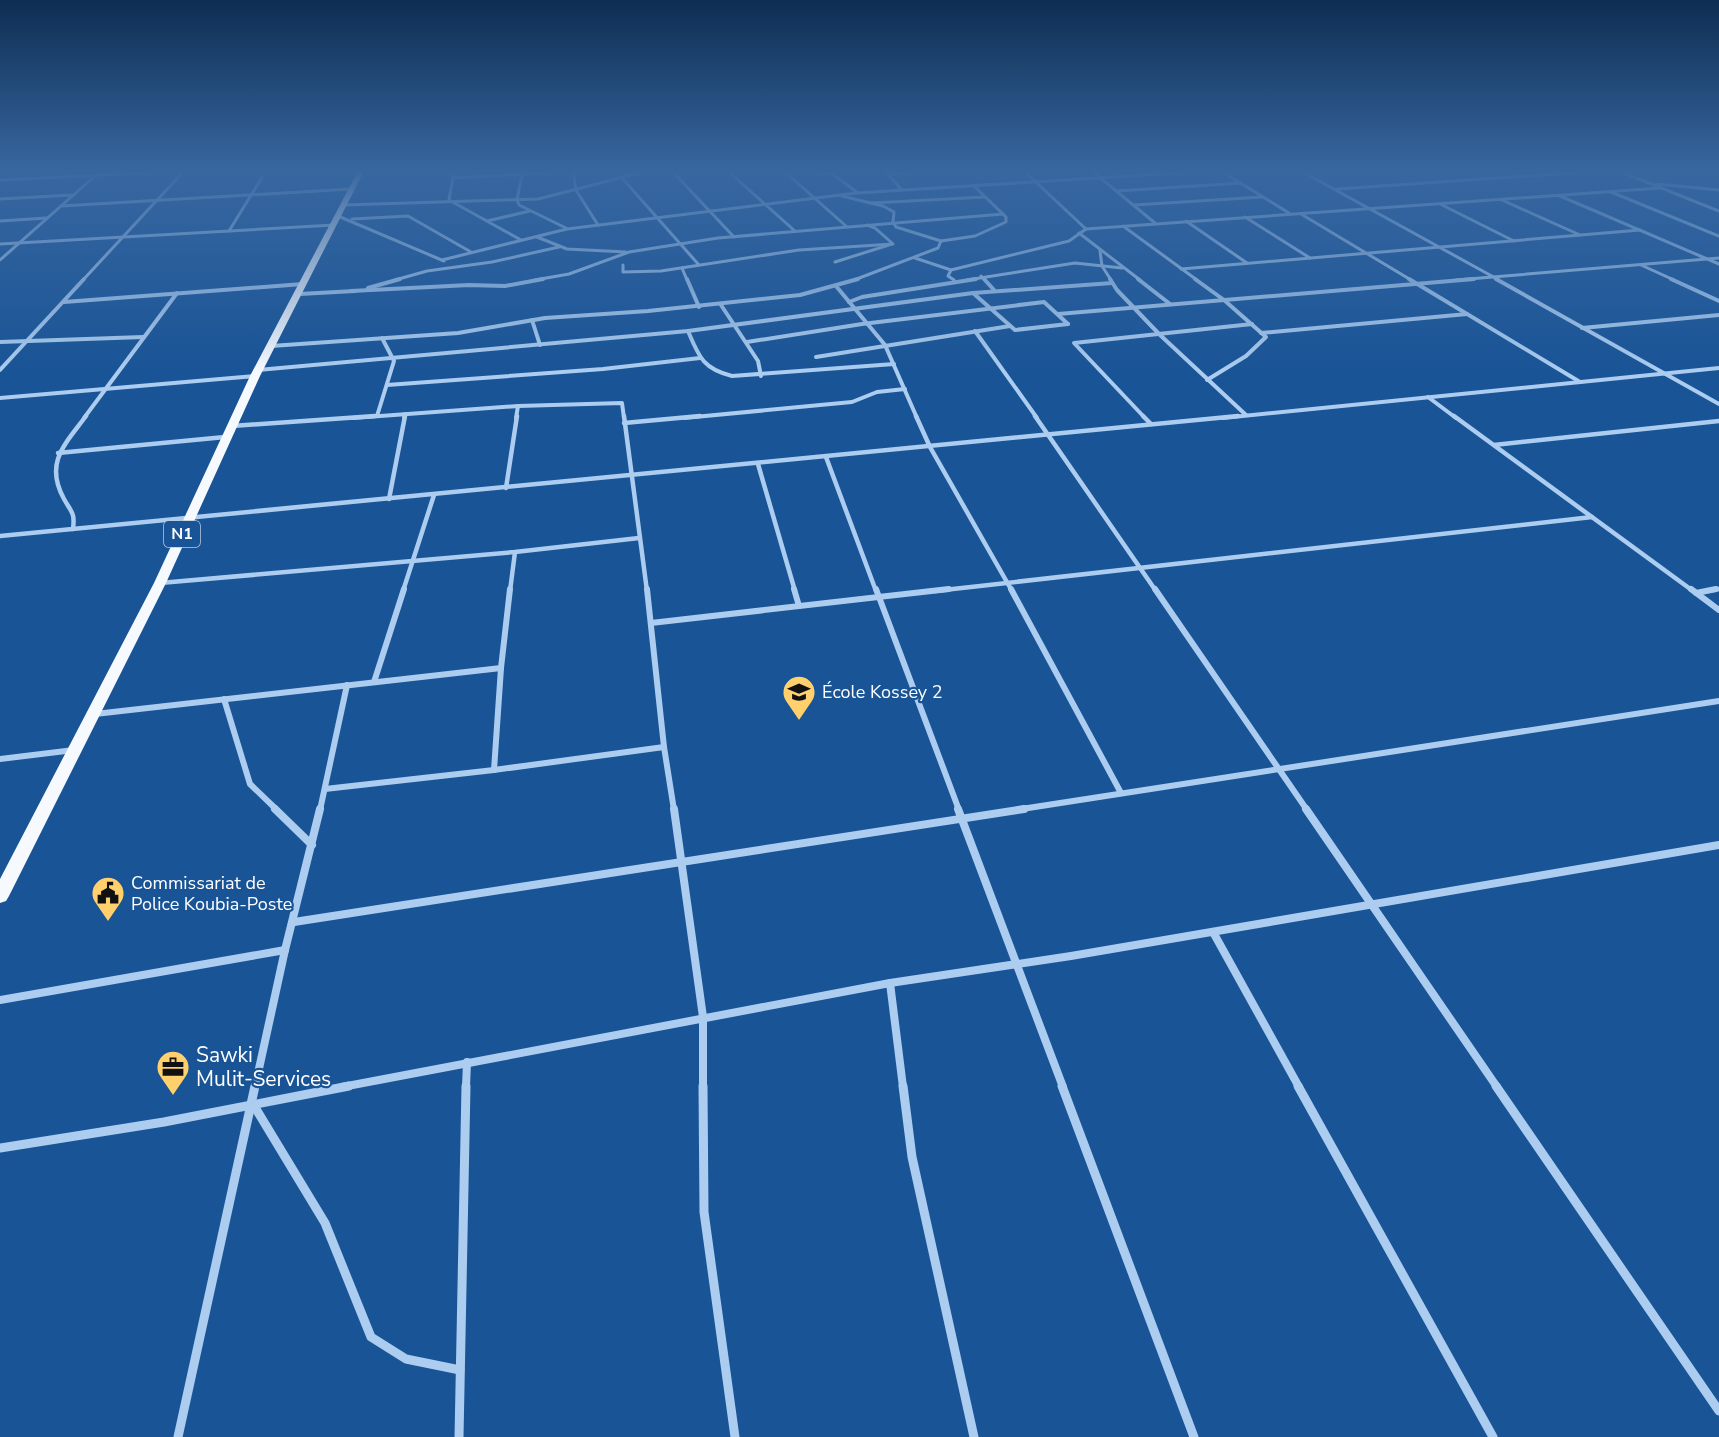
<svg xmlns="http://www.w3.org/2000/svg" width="1719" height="1437" font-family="'Nunito Sans',sans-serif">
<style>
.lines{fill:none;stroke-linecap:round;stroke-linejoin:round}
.minor-far5{stroke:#accdf0;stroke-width:3}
.minor-far4{stroke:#accdf0;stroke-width:4}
.minor-far3{stroke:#accdf0;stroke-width:4.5}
.minor-far2{stroke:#accdf0;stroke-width:6}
.minor-far1{stroke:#accdf0;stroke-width:8}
.minor{stroke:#accdf0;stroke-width:9}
.primary{fill:#f6faff;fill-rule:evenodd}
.labels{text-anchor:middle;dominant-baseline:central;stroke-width:4.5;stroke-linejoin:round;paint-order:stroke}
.shield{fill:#195496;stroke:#bacce0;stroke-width:1.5}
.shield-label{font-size:16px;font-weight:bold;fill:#fff}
.poi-label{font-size:18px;fill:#fff;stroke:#195496;text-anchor:start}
.near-poi-label{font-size:21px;fill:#fff;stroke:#195496;text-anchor:start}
</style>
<rect width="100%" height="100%" fill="#195496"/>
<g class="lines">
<g class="minor-far5">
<path d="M454 171 449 200 521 240"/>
<path d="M573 171 576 190 598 225"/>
<path d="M630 171 622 178 699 265"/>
<path d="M672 171 734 237"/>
<path d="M728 171 795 231"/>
<path d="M784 171 846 226"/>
<path d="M885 171 901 189"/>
<path d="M1024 171 1086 229"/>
<path d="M1092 171 1155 223"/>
<path d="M1221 171 1289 213"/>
<path d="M1301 171 1499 280"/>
<path d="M1619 171 1719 211"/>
<path d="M830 172 858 193"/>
<path d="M522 174 517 200 519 205 566 228"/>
<path d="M819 174 838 171"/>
<path d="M890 174 931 171"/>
<path d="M453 178 578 171"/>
<path d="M0 180 180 171"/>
<path d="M1657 184 1719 190"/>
<path d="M1337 189 1599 171"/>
<path d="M1117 191 1240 183"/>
<path d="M1611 192 1719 236"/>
<path d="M842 196 883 206 894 212 893 222"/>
<path d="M1560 196 1719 264"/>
<path d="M0 199 72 195"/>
<path d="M1502 200 1580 235"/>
<path d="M871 203 985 197"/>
<path d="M1440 204 1514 241"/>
<path d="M343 205 538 199 647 171"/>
<path d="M1134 205 1262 197"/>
<path d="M61 206 351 189"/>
<path d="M1301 214 1411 280"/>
<path d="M338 216 444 261"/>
<path d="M1245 217 1310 258"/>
<path d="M352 219 408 216 471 252"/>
<path d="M0 221 46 218"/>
<path d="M487 221 530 211"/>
<path d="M1186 221 1247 263"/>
<path d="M893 222 896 227 941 241"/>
<path d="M867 225 875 228 892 243"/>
<path d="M1123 226 1197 280"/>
<path d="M229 231 266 171"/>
<path d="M1079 233 1140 280"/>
<path d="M537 237 567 249 626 252"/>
<path d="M0 244 334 225"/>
<path d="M1100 251 1102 266 1111 280"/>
<path d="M915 258 951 270"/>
<path d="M0 260 96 175"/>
<path d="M442 260 567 229 856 193 1208 171"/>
<path d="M835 262 892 244"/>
<path d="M623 265V272L661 271 799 250 893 244"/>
<path d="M1641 265 1674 280"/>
<path d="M682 268 687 280"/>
<path d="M1181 269 1640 230"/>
<path d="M981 276 985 280"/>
<path d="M83 280 184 171"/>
<path d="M395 280 427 271 492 262 559 247"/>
<path d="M535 280 569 274 629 252 718 238 1003 214"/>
<path d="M854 280 938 248 941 241 975 236 1006 222V217L973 185"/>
<path d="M954 280 948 276 951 270 1069 241 1086 229 1660 188"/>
<path d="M967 280 1075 263 1122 268"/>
<path d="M1456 280 1719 258"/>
</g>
<g class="minor-far4">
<path d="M687 279 699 307"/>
<path d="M984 279 995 291"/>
<path d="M1110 279 1117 290 1159 334 1246 415"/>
<path d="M1138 279 1170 304"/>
<path d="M1195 279 1224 300 1266 337 1246 356 1207 380"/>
<path d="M1409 279 1580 382"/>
<path d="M1496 279 1719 404"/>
<path d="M1671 279 1719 301"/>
<path d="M836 286 885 345 917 418"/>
<path d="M368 288 400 279"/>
<path d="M351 291 469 285 505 286 543 279"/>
<path d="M973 293 1015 330 1068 324"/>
<path d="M299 294 355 291"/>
<path d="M64 302 303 284"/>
<path d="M849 302 862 297 976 279"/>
<path d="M721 305 758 361 761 376"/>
<path d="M1058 314 1474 279"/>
<path d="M532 320 540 345"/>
<path d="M1582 328 1719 315"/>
<path d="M688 331C699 357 703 369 732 376L894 364"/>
<path d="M975 331 1037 418"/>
<path d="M1261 333 1467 314"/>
<path d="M0 342 143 337"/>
<path d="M747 342 862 324 1044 302 1068 324"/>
<path d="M271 346 458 333 545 318 648 311 800 295 858 279"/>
<path d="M816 357 1010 326"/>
<path d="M0 370 84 279"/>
<path d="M258 370 688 331 973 293 1112 283"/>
<path d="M387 385 603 369 700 358"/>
<path d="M1428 397 1456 418"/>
<path d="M0 398 255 376"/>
<path d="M377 416 394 361 382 338"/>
<path d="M84 418 177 293"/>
<path d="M353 418 518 406 622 403 624 418"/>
<path d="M404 418 405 414"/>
<path d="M516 418 518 406"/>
<path d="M684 418 852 402 877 392 905 389"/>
<path d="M1145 418 1074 343 1252 324"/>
<path d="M1223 418 1719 368"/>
</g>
<g class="minor-far3">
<path d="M624 416 647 591"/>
<path d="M916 416 930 447 1012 591"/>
<path d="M1035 416 1156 591"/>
<path d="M1143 416 1151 424"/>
<path d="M1454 416 1693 591"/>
<path d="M624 423 700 416"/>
<path d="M232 426 375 416"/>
<path d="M1494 445 1719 421"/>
<path d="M58 453 225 437"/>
<path d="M826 457 876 591"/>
<path d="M758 464 795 591"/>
<path d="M506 488 517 416"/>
<path d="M389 499 405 416"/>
<path d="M73 529C75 513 72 513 64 499 44 463 65 444 86 416"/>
<path d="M0 536 1238 416"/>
<path d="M160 583 515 552 639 538"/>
<path d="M403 591 434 495"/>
<path d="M510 591 515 552"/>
<path d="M935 591 1592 517"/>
<path d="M1708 591 1719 589"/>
</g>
<g class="minor-far2">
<path d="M647 589 664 747 674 810"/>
<path d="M794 589 799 606"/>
<path d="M876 589 959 810"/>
<path d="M1011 589 1121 793"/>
<path d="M1155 589 1307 810"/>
<path d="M1691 589 1719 610"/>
<path d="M1696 593 1716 589"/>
<path d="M651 623 949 589"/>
<path d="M374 682 404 589"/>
<path d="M224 699 250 784 277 810"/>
<path d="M95 714 501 668"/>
<path d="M0 759 74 750"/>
<path d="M494 770 501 668 510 589"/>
<path d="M325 789 494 770 664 747"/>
<path d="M320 810 347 685"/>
<path d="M1015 810 1719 701"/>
</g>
<g class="minor-far1">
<path d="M275 809 312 845"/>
<path d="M674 809 703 1017V1087"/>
<path d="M958 809 1063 1087"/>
<path d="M1306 809 1497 1087"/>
<path d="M294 922 1024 809"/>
<path d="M1213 932 1299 1087"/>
<path d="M890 983 903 1087"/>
<path d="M0 1000 285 950"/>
<path d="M255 1087 285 950 320 809"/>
<path d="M342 1087 890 983 1071 956 1719 845"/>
<path d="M466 1087 467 1062"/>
</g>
<g class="minor">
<path d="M703 1086 704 1212 735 1437"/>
<path d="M903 1086 912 1157 974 1437"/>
<path d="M1062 1086 1194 1437"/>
<path d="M1298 1086 1493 1437"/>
<path d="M1496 1086 1719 1411"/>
<path d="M253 1104 325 1223 371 1337 406 1359 460 1370"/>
<path d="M0 1148 164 1122 349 1086"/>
<path d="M178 1437 255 1086"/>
<path d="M459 1437 466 1086"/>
</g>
<path class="primary" d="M358 171H364L260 376 166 583 9 896 6 901 0 903V879L154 583 250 376Z"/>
</g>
<linearGradient id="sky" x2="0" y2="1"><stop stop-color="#0e2e52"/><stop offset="0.46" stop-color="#3867a0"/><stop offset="1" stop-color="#3867a0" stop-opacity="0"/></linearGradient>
<rect width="1719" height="372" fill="url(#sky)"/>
<defs>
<symbol id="school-pin" viewBox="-11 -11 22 30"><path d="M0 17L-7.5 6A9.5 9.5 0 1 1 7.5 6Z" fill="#ffd06c" stroke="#195496"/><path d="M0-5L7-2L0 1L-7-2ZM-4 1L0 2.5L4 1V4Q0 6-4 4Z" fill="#111"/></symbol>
<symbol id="civic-pin" viewBox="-11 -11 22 30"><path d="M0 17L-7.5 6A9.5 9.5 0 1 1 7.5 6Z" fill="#ffd06c" stroke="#195496"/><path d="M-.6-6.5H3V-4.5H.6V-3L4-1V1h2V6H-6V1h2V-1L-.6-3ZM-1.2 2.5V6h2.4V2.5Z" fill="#111"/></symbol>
<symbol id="office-pin" viewBox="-11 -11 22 30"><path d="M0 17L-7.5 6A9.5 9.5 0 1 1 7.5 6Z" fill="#ffd06c" stroke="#195496"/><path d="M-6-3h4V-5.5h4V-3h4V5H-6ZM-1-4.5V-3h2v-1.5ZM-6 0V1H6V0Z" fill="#111"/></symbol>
</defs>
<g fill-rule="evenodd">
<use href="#school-pin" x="780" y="673" width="38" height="52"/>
<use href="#civic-pin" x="89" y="874" width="38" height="52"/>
<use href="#office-pin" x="154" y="1048" width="38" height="52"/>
</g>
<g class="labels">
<rect class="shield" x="164" y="521" width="36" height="26" rx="4.5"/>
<g class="shield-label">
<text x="182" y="534">N1</text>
</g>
<g class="poi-label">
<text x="822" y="692">École Kossey 2</text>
<text x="131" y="883">Commissariat de<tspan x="131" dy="21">Police Koubia-Poste</tspan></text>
</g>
<g class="near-poi-label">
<text x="196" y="1055">Sawki<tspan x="196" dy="24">Mulit-Services</tspan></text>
</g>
</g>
</svg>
